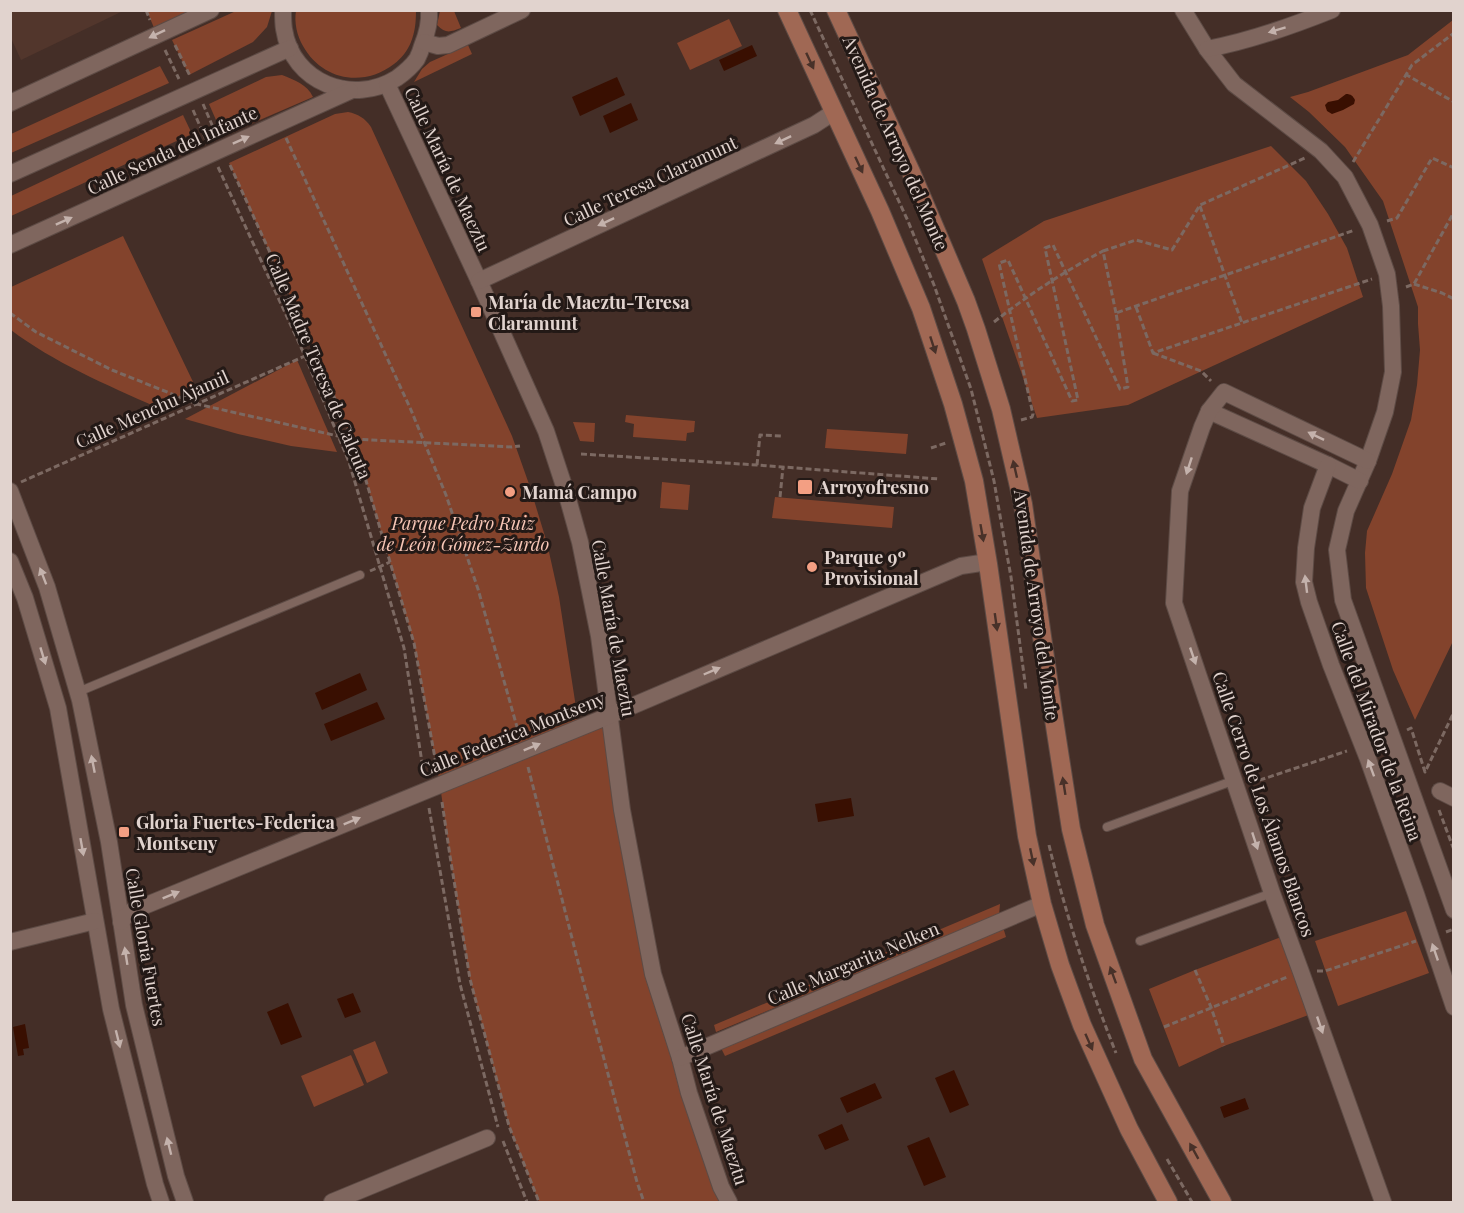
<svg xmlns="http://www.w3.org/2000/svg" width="1464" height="1213" font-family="'Playfair Display',serif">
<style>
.built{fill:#52362c}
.green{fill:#83432c}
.water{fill:#390f01}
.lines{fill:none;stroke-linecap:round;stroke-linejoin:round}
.lane-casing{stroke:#5d4b45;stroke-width:10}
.street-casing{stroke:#5d4b45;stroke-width:18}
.secondary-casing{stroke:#5d4b45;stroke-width:20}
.path{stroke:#7c6962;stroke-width:3;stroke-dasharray:6 3;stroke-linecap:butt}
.lane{stroke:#7f665e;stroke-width:8}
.street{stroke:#7f665e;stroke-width:16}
.secondary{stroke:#a06854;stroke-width:18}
.oneway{fill:#c4b2ac}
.oneway2{fill:#483129}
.poi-dot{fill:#f39f83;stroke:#231916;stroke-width:2}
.labels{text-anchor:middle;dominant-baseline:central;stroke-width:6;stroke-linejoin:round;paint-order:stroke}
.street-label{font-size:18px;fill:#e1d3ce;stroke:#231916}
.poi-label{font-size:18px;font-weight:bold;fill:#e1d3ce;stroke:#231916;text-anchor:start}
.park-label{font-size:18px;font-style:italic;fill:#f7c6b6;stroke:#231916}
</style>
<rect width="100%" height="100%" fill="#442e27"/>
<path class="built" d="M11 10H123V11L21 60 11 38Z"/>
<g class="green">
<path d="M147 11H211L157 35Z"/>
<path d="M236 11H272L267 27 253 42 189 75 172 40Z"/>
<path d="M296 11H416C416 22 415 32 411 42 408 50 401 59 394 64 363 88 322 80 303 46 297 36 294 22 296 11Z"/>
<path d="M440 11H454L461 28C450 32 446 34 437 25Z"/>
<path d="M729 19 742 46 690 70 677 43Z"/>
<path d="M1453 20 1454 639 1415 720 1393 670 1366 588 1365 553 1367 531 1392 474 1411 420 1417 385 1420 350 1418 324V307L1383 201 1345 147 1309 112 1290 97 1308 92 1408 55Z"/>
<path d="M468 45 472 54 414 82 422 69 430 62Z"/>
<path d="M160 66 169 83 11 153V134Z"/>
<path d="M282 75C294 80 307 84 313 97L223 136 209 104 266 77Z"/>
<path d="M348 112C358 114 365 118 371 127L512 436 530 487 547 543 559 597 579 727 611 715 653 974 729 1202H539L509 1126 470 979 450 856 440 785 414 643 359 457 315 351 229 163 335 114Z"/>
<path d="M183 115 192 134 11 216V196Z"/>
<path d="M1271 146 1306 181 1328 214 1347 248 1363 297 1128 405 1037 418 982 259 1044 221Z"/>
<path d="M123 236 196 388 156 407C107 385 53 362 11 330V287Z"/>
<path d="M297 360 337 452 291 446 238 434 185 419Z"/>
<path d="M626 415 695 421 694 432 687 433 686 441 633 437 634 424 625 422Z"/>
<path d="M573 422 595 423 594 442 580 441Z"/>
<path d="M827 429 908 434 906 454 825 448Z"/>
<path d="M662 482 690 485 688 510 660 508Z"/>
<path d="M775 497 894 507 892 528 772 518Z"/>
<path d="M1000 904 999 915 716 1032 714 1025Z"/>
<path d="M1406 911 1429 973 1338 1006 1315 941Z"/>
<path d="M1003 927 1006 937 725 1056 721 1048Z"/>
<path d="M1289 934 1314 1013 1224 1046 1179 1067 1149 989 1195 970Z"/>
<path d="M375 1041 388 1073 367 1083 353 1050Z"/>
<path d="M351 1055 364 1085 314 1107 301 1076Z"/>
</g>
<g class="water">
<path d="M752 45 757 56 724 71 719 60Z"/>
<path d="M617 77 625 95 580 116 572 97Z"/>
<path d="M1346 94C1351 94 1353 96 1355 100L1354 104 1343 110 1332 114 1327 111 1325 105 1328 102 1338 100Z"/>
<path d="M631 103 638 120 610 133 603 116Z"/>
<path d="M360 673 367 690 322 710 315 693Z"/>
<path d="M377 702 385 719 331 741 324 724Z"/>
<path d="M851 798 854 816 818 822 815 804Z"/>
<path d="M353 993 361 1012 345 1018 337 999Z"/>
<path d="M288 1003 302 1037 281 1045 267 1012Z"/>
<path d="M25 1024 29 1048 23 1049 24 1055 18 1056 13 1027Z"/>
<path d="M954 1070 969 1105 950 1113 935 1078Z"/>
<path d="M875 1083 882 1098 847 1113 840 1098Z"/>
<path d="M1245 1098 1249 1109 1224 1118 1220 1107Z"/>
<path d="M842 1124 849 1140 825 1150 818 1135Z"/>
<path d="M929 1137 946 1177 924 1186 907 1146Z"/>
</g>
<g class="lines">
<defs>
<g id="lane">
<path d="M78 692 360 575"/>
<path d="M1107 827 1235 780"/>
<path d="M1140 941 1272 893"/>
</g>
<g id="street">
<path d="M283 10C283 16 283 23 284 29 292 83 353 106 397 78 404 73 412 66 417 59 419 55 421 50 422 46 427 34 430 23 429 10"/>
<path d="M1183 10 1207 49 1234 84 1321 151 1345 177 1370 225 1387 274 1391 306 1393 372 1385 412 1368 461 1346 511 1337 550 1343 600 1454 910"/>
<path d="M424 42 438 46 448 45 522 10"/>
<path d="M1207 49C1250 41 1292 26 1332 10"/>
<path d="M387 84 479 281 546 431 566 492 580 542 599 636 622 810 653 974 680 1058 689 1093 721 1187 729 1202"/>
<path d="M10 103 211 10"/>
<path d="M10 174 290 48"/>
<path d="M10 245 350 91"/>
<path d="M479 281 814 125 834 112"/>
<path d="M1209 411 1328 465 1360 481"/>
<path d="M1368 461 1224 392 1209 411 1202 427 1180 491 1174 603 1272 893 1301 972 1383 1202"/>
<path d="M1328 465 1312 508 1306 548 1304 582 1309 602 1331 665 1368 759 1416 894 1454 1007"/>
<path d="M10 491 47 587 80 700 109 842 134 1005 176 1176 185 1202"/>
<path d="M10 561 25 598 58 708 111 1009 155 1184 161 1202"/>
<path d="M1440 791 1454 798"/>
<path d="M121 922 125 917 132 911 611 715 961 566 981 563 988 564"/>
<path d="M10 942 95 921"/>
<path d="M680 1058 1042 904"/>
<path d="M332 1202 487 1138"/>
</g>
<g id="secondary">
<path d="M787 10 880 211 921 308 953 404 974 481 988 564 1027 836 1042 904 1060 965 1082 1025 1129 1129 1168 1202"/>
<path d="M836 10 911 172 966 301 976 329 1001 409 1023 504 1053 713 1071 829 1095 925 1143 1059 1222 1202"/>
</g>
</defs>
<use href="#lane" class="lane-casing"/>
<use href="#street" class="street-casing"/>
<use href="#secondary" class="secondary-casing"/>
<g class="path">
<path d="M146 10 150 20"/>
<path d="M810 10 908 221 934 285 971 389 994 481 1002 527 1011 577 1026 690"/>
<path d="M175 45 190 76"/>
<path d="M165 50 179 79"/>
<path d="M1405 74 1454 102"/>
<path d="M203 104 216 134"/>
<path d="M193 110 206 140"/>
<path d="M286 138 411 410 446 495 478 589 519 734"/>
<path d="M1353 162 1412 65 1454 33"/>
<path d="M230 165 315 351 359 457 414 643 437 769"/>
<path d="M218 167 305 356 349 462 404 648 424 775"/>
<path d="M1200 206 1242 323"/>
<path d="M1387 221 1397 218 1432 158 1454 168"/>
<path d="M1414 284 1442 293 1454 299"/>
<path d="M1406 287 1414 284 1454 212"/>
<path d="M1136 307 1153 353 1372 279"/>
<path d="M10 313 36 332 112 370 197 404 351 439 512 447 520 446"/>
<path d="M1116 313 1103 251 1136 240 1172 250 1200 205 1305 158"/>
<path d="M994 322C1028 295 1065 271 1103 251"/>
<path d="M1153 353 1201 371 1211 381"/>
<path d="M1021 420 1032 417 1033 414 999 263 1008 260 1072 401 1078 400 1045 248 1053 245 1120 389 1128 387 1116 313 1355 230"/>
<path d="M931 448 946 443"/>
<path d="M581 454 757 465 939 479"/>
<path d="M757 465 760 435 783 436"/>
<path d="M21 482 305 356"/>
<path d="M780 497 783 467"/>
<path d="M370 571 390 562"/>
<path d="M1407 730 1411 728 1425 772 1454 712"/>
<path d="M528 767 582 977 637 1182 644 1202"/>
<path d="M1251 783 1347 751"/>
<path d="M442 802 450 856 470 979 509 1126 539 1202"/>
<path d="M429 808 460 984 498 1127"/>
<path d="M1439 810 1454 850"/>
<path d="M1049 845C1066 916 1089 985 1116 1053"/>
<path d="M1446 932 1454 929"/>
<path d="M1195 970 1211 1007 1224 1046"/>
<path d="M1317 971H1325L1416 941"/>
<path d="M1164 1027 1287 977"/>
<path d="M503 1141 527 1202"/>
<path d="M1167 1159 1192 1202"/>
</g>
<use href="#lane" class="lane"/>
<use href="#street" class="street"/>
<use href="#secondary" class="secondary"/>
</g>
<defs><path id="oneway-solid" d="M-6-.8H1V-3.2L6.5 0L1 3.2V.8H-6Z" transform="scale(1.5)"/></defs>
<g class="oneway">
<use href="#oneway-solid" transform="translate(1277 30) rotate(163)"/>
<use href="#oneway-solid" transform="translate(157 34) rotate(154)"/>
<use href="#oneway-solid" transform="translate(241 140) rotate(-24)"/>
<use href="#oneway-solid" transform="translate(783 140) rotate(155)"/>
<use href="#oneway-solid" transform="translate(64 221) rotate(-24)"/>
<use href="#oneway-solid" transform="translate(606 222) rotate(155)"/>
<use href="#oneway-solid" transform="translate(1316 436) rotate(-154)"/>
<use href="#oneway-solid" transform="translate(1189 466) rotate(108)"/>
<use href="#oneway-solid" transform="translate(43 576) rotate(-111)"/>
<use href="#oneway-solid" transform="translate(1306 584) rotate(-97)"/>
<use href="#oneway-solid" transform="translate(43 656) rotate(73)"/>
<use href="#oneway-solid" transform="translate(1193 656) rotate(71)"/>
<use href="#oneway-solid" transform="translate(712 671) rotate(-23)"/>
<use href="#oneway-solid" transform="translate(532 747) rotate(-22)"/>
<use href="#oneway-solid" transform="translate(93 764) rotate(-101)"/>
<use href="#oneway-solid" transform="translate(1371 768) rotate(-110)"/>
<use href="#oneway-solid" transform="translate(352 821) rotate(-22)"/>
<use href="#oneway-solid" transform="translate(1255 841) rotate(72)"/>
<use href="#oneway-solid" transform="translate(82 847) rotate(80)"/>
<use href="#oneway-solid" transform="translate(171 895) rotate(-22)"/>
<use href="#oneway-solid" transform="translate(1435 952) rotate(-109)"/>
<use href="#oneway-solid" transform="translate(126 956) rotate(-99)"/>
<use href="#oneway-solid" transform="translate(1320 1025) rotate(71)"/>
<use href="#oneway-solid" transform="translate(118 1039) rotate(76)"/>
<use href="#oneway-solid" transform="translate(169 1146) rotate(-104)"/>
</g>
<g class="oneway2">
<use href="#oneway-solid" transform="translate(810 61) rotate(65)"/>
<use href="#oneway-solid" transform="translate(859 165) rotate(65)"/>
<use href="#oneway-solid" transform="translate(933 345) rotate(72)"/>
<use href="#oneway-solid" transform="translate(1015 469) rotate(-103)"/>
<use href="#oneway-solid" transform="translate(982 533) rotate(80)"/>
<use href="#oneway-solid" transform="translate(996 622) rotate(82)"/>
<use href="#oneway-solid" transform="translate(1064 786) rotate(-99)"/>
<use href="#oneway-solid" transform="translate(1032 857) rotate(78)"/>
<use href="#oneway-solid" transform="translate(1113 975) rotate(-110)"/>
<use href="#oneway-solid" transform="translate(1089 1042) rotate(66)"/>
<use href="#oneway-solid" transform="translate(1194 1151) rotate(-119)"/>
</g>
<g class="poi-dot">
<rect x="470" y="306" width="12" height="12" rx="3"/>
<rect x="797" y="479" width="16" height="16" rx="3"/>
<circle cx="510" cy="492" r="6"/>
<circle cx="812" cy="567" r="6"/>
<rect x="118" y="826" width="12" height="12" rx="3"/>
</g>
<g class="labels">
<g class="street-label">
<text transform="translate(896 143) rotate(66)">Avenida de Arroyo del Monte</text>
<text transform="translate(172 150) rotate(-25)">Calle Senda del Infante</text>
<text transform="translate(448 169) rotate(65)">Calle María de Maeztu</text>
<text transform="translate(650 181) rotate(-25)">Calle Teresa Claramunt</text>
<text transform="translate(319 366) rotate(67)">Calle Madre Teresa de Calcuta</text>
<text transform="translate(152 409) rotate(-24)">Calle Menchu Ajamil</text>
<text transform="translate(1037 605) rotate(82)">Avenida de Arroyo del Monte</text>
<text transform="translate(614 628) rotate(80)">Calle María de Maeztu</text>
<text transform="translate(1377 731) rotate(70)">Calle del Mirador de la Reina</text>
<text transform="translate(512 734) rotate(-22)">Calle Federica Montseny</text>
<text transform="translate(1264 804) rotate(71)">Calle Cerro de Los Álamos Blancos</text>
<text transform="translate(146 947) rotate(80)">Calle Gloria Fuertes</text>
<text transform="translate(853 963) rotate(-23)">Calle Margarita Nelken</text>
<text transform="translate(715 1099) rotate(72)">Calle María de Maeztu</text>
</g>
<g class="poi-label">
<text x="488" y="302">María de Maeztu-Teresa<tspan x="488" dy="21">Claramunt</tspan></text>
<text x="818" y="487">Arroyofresno</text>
<text x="522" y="492">Mamá Campo</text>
<text x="824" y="557">Parque 9º<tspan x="824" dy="21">Provisional</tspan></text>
<text x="136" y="822">Gloria Fuertes-Federica<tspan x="136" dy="21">Montseny</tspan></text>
</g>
<g class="park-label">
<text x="463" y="523">Parque Pedro Ruiz<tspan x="463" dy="21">de León Gómez-Zurdo</tspan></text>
</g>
</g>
<rect width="1464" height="1213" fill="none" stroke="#e1d3ce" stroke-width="24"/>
</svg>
